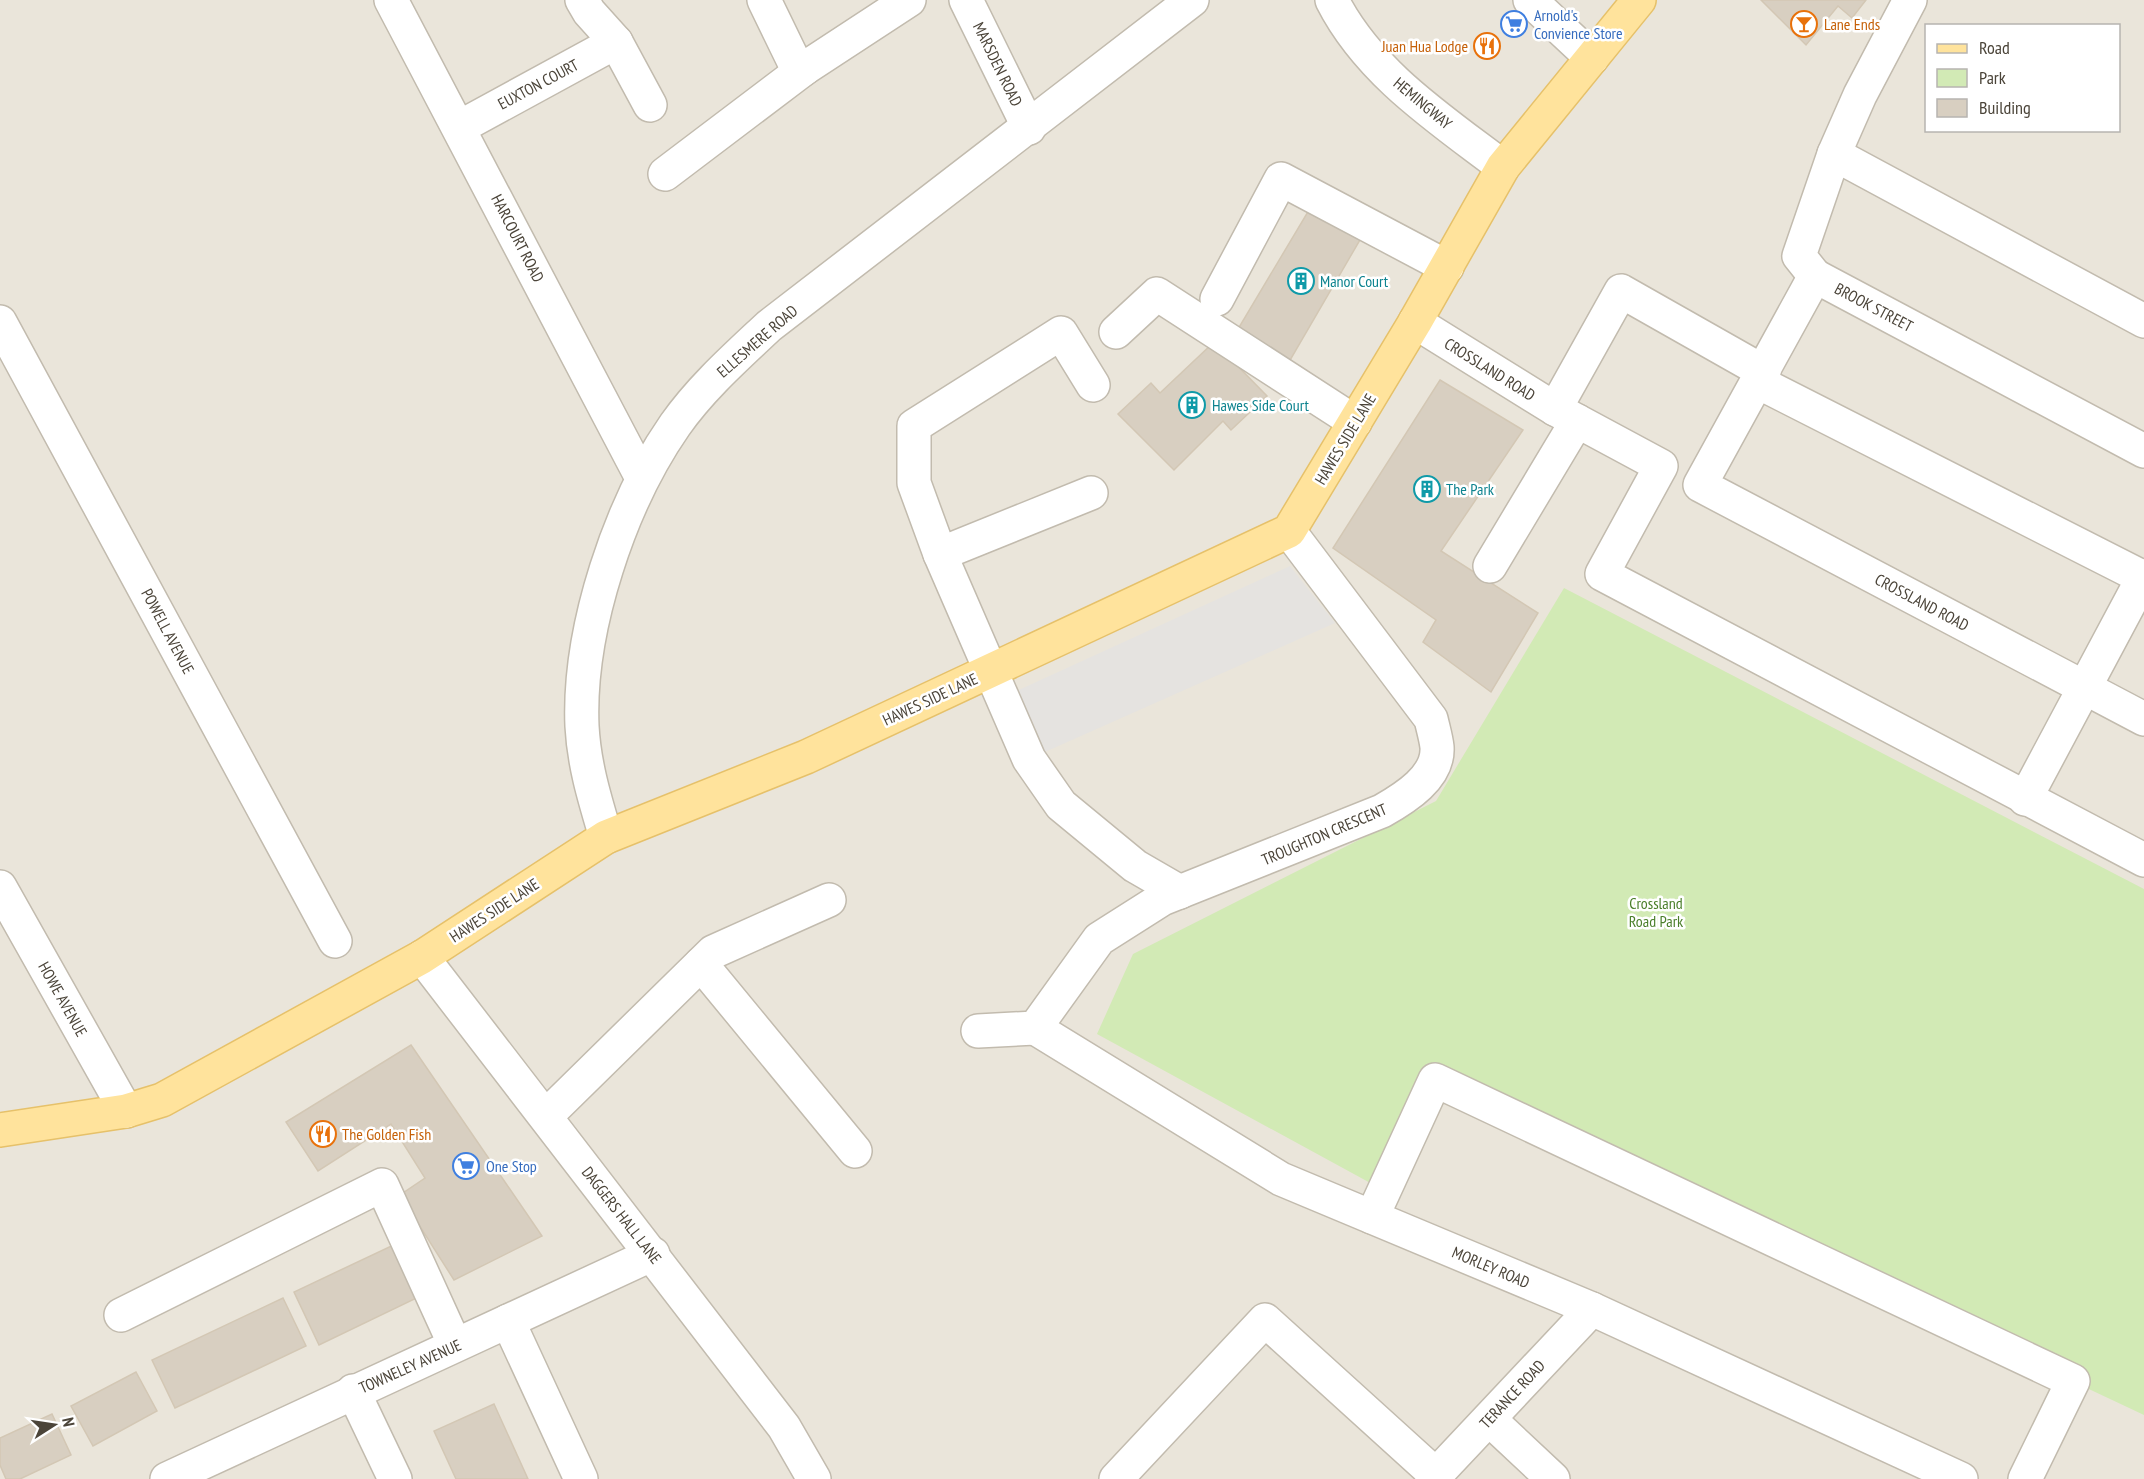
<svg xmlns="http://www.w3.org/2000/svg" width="2144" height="1479" font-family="'PT Sans Narrow',sans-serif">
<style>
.residential{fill:#eae5da;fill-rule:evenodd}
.green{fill:#d2eab5}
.parking{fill:#e5e3e0}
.building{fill:#d8cfc1;stroke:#d3c7b4;stroke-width:1.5}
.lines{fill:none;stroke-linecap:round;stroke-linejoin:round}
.minor-casing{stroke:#c2bbae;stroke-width:36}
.major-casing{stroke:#e6c16a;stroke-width:36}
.minor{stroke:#fff;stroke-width:33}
.major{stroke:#ffe39c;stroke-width:33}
.labels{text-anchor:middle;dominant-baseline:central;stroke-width:5;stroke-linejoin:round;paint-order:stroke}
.shop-label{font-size:16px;fill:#366cbe;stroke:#fff;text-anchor:start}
.food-label{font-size:16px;fill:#c56008;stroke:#fff;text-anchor:start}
.street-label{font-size:16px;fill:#4b4439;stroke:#fff}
.culture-label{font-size:16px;fill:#0d838f;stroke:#fff;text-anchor:start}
.park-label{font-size:16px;fill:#4a7f2a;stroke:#fff}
</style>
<rect width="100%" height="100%" fill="#f6f3ec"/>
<path class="residential" d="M0 0H2144V1479H0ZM1926 26H2118V130H1926Z"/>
<path class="green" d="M1564 588 2144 889V1415L1425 1076 1374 1185 1097 1034 1133 954 1436 801Z"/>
<path class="parking" d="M1290 566 1335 623 1029 759 1001 698Z"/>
<g class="building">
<path d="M1761 0H1866L1852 18 1838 6 1806 45Z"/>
<path d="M1312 205 1364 233 1289 362 1238 329Z"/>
<path d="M1214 342 1267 396 1231 430 1223 421 1174 470 1118 414 1151 383 1160 393Z"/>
<path d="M1440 380 1523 430 1441 551 1538 613 1491 692 1423 642 1436 620 1333 548Z"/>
<path d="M411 1045 542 1236 454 1280 400 1195 425 1178 391 1124 318 1171 286 1122Z"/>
<path d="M402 1241 427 1293 319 1345 294 1292Z"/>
<path d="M283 1298 306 1346 175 1408 152 1360Z"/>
<path d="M136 1372 157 1411 93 1446 71 1406Z"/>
<path d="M494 1404 528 1479H456L434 1431Z"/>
<path d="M52 1414 71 1455 20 1479H6L0 1465V1438Z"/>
</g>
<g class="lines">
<defs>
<g id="minor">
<path d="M391 0 642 478"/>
<path d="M582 0 589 12 616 42 650 105"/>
<path d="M764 0 799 72 909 0"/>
<path d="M966 0 1029 128"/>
<path d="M1332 0C1369 73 1440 119 1503 167"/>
<path d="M1530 0 1592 58"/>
<path d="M460 127 616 42"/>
<path d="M1834 154 1860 95 1910 0"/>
<path d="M665 174 805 68"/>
<path d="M1815 276 1799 256 1834 154 2144 321"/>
<path d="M1217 299 1281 179 1447 267"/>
<path d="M0 322 335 941"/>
<path d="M1415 322 1555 409 1661 466 1602 574 2144 860"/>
<path d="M1116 332 1157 294 1355 422"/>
<path d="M1758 382 2144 578"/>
<path d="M1555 409 1621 291 1764 372"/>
<path d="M2144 451 1815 276 1700 485 2144 719"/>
<path d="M1091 493 940 554 1029 759 1061 805 1135 866 1180 892"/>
<path d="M940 554 914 483V426L1061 333 1093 385"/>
<path d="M1490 566 1577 421"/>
<path d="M2025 799 2144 576"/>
<path d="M606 837C595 800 584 765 582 726 578 629 620 504 675 425 701 388 736 357 769 326L1192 0"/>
<path d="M0 887 126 1111"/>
<path d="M422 957 784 1427 814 1479"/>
<path d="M701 964 855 1151"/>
<path d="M1035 1028 1281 1179 1592 1309 1961 1479"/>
<path d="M978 1031 1035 1028 1099 939 1162 899 1382 811C1405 798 1439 777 1437 747 1436 738 1433 728 1431 719L1289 531"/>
<path d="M546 1116 713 952 829 900"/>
<path d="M1372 1217 1435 1080 2073 1381 2025 1479"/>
<path d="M121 1315 382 1185 455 1345"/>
<path d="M508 1321 581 1479"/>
<path d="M353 1391 395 1479"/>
<path d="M1489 1419 1553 1479"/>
<path d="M167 1479 653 1254"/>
<path d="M1116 1479 1265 1320 1436 1475"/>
<path d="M1432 1479 1592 1309"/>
</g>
<path id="major" d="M0 1130 126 1111 162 1100 422 957 606 837 806 757 1289 531 1415 322 1503 167 1639 0"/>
</defs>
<use href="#minor" class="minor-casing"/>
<use href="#major" class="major-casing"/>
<use href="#minor" class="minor"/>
<use href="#major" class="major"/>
</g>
<defs>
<symbol id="supermarket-ring" viewBox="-11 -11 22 22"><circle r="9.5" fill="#fff" stroke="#3f7fe0" stroke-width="1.5"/><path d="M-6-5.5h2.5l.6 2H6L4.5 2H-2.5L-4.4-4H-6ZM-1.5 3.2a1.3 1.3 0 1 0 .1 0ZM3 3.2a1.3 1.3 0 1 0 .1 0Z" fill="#3f7fe0"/></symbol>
<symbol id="bar-ring" viewBox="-11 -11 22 22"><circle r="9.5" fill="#fff" stroke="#e8710a" stroke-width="1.5"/><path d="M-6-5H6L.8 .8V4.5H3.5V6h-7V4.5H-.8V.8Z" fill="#e8710a"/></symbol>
<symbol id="restaurant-ring" viewBox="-11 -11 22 22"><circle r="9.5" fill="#fff" stroke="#e8710a" stroke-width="1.5"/><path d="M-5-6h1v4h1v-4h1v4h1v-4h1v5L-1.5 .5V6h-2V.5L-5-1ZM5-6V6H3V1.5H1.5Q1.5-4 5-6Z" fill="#e8710a"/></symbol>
<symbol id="building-ring" viewBox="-11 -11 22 22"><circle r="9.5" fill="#fff" stroke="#0f9aa8" stroke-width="1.5"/><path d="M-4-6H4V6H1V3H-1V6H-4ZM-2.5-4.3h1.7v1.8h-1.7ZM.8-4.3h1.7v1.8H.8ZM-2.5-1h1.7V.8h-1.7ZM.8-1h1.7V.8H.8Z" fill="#0f9aa8"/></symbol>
</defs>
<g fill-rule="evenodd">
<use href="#supermarket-ring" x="1499" y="9" width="30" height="30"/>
<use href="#bar-ring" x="1789" y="9" width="30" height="30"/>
<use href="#restaurant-ring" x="1472" y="31" width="30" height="30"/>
<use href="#building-ring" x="1286" y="266" width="30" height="30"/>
<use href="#building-ring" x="1177" y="390" width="30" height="30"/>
<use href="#building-ring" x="1412" y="474" width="30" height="30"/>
<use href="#restaurant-ring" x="308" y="1119" width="30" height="30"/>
<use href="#supermarket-ring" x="451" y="1151" width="30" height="30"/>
</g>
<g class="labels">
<g class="shop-label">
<text x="1534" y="15">Arnold's<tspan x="1534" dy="18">Convience Store</tspan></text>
<text x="486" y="1166">One Stop</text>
</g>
<g class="food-label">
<text x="1824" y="24">Lane Ends</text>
<text x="1468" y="46" text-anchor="end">Juan Hua Lodge</text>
<text x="342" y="1134">The Golden Fish</text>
</g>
<g class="street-label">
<text transform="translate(998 64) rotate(64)">MARSDEN ROAD</text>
<text transform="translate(538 84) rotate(-28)">EUXTON COURT</text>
<text transform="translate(1423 103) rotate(40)">HEMINGWAY</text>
<text transform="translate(518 238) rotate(63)">HARCOURT ROAD</text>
<text transform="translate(1874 307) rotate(28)">BROOK STREET</text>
<text transform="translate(757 341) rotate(-41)">ELLESMERE ROAD</text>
<text transform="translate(1490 369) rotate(32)">CROSSLAND ROAD</text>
<text transform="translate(1345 439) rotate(-59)">HAWES SIDE LANE</text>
<text transform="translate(1922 602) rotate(28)">CROSSLAND ROAD</text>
<text transform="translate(168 631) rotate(62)">POWELL AVENUE</text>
<text transform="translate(930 699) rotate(-25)">HAWES SIDE LANE</text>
<text transform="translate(1324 834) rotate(-23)">TROUGHTON CRESCENT</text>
<text transform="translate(494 910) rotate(-33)">HAWES SIDE LANE</text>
<text transform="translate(63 999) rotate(61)">HOWE AVENUE</text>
<text transform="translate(622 1215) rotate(52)">DAGGERS HALL LANE</text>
<text transform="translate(1491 1267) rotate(23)">MORLEY ROAD</text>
<text transform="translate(410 1366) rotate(-24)">TOWNELEY AVENUE</text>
<text transform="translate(1512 1394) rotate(-47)">TERANCE ROAD</text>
</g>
<g class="culture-label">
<text x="1320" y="281">Manor Court</text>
<text x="1212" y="405">Hawes Side Court</text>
<text x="1446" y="489">The Park</text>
</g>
<g class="park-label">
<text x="1656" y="903">Crossland<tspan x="1656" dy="18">Road Park</tspan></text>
</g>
</g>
<rect x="1925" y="24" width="195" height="108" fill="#ffffff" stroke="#b7b4b0" stroke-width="1.5"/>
<rect x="1937" y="44" width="30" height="9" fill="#ffe39c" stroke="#b7b4b0" stroke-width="1.5"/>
<text x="1979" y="54" font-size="18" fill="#4b4439">Road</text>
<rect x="1937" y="69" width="30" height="18" fill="#d2eab5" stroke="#b7b4b0" stroke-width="1.5"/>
<text x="1979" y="84" font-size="18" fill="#4b4439">Park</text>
<rect x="1937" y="99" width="30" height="18" fill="#d8cfc1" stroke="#b7b4b0" stroke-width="1.5"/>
<text x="1979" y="114" font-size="18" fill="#4b4439">Building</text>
<g transform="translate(54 1425) rotate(78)" stroke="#ffffff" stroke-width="4.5" paint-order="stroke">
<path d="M0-4.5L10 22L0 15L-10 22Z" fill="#4b4439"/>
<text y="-9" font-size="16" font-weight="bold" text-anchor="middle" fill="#4b4439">N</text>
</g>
</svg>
